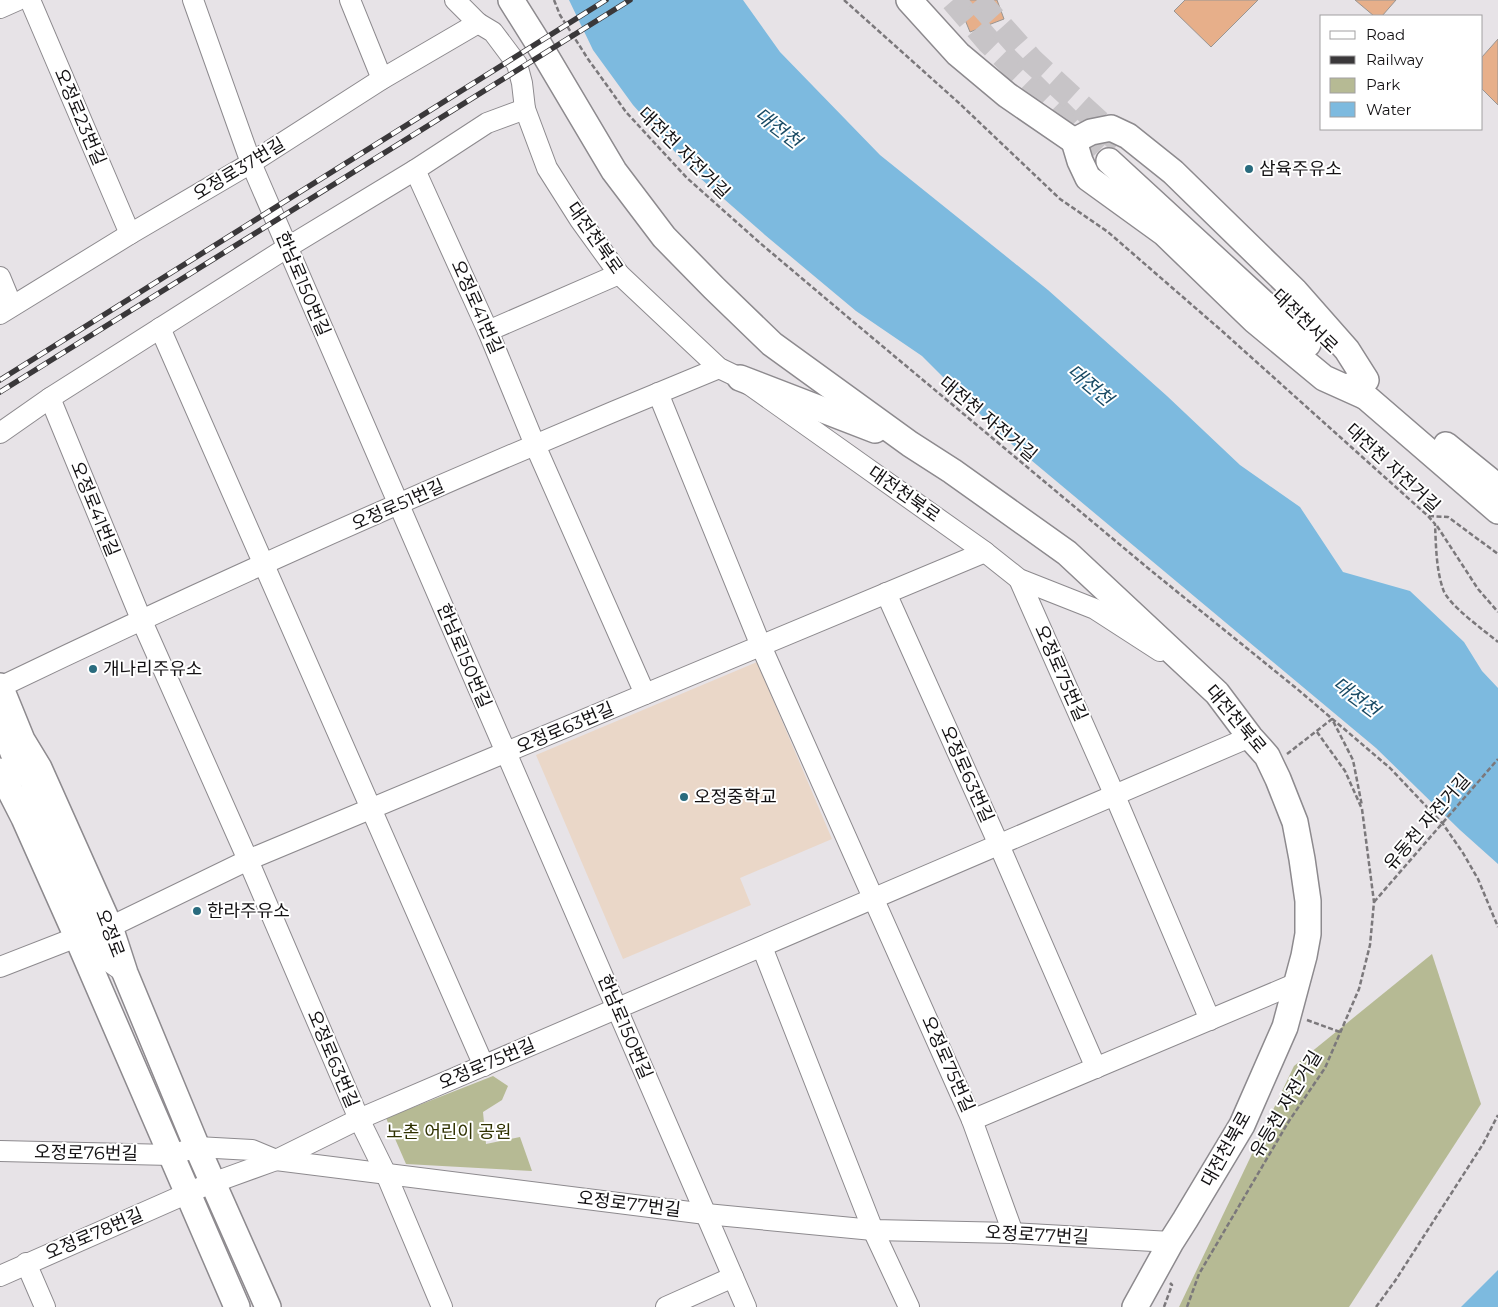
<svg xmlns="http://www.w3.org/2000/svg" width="1498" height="1307" font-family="Montserrat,'Noto Sans KR',sans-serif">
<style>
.education{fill:#ead7c8}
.green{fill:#b6ba94}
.water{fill:#7dbadf}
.building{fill:#e7af8a;stroke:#999592}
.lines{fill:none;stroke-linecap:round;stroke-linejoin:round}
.major-tunnel{stroke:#c7c4c7;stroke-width:25;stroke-dasharray:25 12;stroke-linecap:butt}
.minor-casing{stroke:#8d8a8e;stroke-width:22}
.major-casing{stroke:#8d8a8e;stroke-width:28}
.path{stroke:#7b787b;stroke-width:2.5;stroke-dasharray:5 2.5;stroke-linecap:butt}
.minor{stroke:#fff;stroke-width:20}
.major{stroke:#fff;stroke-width:25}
.rail-casing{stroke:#3a383a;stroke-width:5.5}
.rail{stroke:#fff;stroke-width:4;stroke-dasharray:11;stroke-linecap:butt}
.poi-dot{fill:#296b7e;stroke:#fff;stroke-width:2}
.labels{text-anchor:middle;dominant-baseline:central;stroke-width:4;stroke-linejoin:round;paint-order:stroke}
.street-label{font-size:18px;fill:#131113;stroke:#fff}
.poi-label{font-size:18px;fill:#131113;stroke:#fff;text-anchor:start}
.park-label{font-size:18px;fill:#2f3100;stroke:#fff}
.water-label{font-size:19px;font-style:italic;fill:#194a64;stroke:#fff}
</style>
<rect width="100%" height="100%" fill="#e7e3e7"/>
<path class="education" d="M757 662 832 839 740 878 751 905 623 959 536 755Z"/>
<g class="green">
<path d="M1432 954 1481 1104 1349 1307H1179L1294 1066Z"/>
<path d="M493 1076 508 1086 502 1100 483 1112 486 1144 520 1137 532 1171 406 1164 386 1118Z"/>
</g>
<g class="water">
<path d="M569 0H743L780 52 880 155 1048 290 1167 396 1240 465 1300 507 1343 572 1410 591 1464 642 1482 671 1498 688V864L1460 830 1376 748 1001 435 922 356 856 311 765 235 692 171 633 105 593 50Z"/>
<path d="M1498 1270V1307H1461Z"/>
</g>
<g class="building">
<path d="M957 0H997L1004 19 970 32Z"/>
<path d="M1185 0H1258L1211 47 1174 11Z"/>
<path d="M1355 0H1396L1382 16H1374Z"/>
<path d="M1498 39V105L1482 89V57Z"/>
</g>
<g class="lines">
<g class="major-tunnel">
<path d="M953 0 989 42 1109 161"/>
<path d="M977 0 1032 61 1120 142"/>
</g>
<defs>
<g id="minor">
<path d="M30 0 130 234"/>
<path d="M193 0 251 163 746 1307"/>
<path d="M350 0 382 79"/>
<path d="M455 0 478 23 493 32 517 64 522 83 525 109 547 168 580 220 619 274 719 368 740 378 985 552 1019 579 1095 609 1160 651"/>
<path d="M0 8 18 0"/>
<path d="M415 170 488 331 535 445 645 694"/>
<path d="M0 277 12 306"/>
<path d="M0 314 130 234 251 163 382 79 478 23"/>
<path d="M160 328C266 575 374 821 484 1066"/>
<path d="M488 331 619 274"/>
<path d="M658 393 761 646 972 1120 1013 1233"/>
<path d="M50 398 141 619 248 860 359 1119 386 1174 442 1307"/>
<path d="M0 433 50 398 288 247 415 170 487 123 525 109"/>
<path d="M1019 579 1115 796 1210 1020"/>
<path d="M886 593 999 845 1096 1068"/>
<path d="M0 687C237 573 477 467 719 368"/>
<path d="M0 726 19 775"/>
<path d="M24 749 29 778 56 852 101 956 125 973"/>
<path d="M110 927 248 860 985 552"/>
<path d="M762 947 873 1230 909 1307"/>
<path d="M0 967 77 937"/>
<path d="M972 1120 1297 983"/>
<path d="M0 1151 171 1155 197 1147 252 1150 276 1160 706 1214 873 1230 1013 1233 1171 1242"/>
<path d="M26 1263 45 1307"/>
<path d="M0 1276 204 1186 276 1160 359 1119 1250 737"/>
<path d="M666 1307 733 1277"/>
</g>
<g id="major">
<path d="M511 0 538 43 614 171 664 237 714 288 772 344 910 444 952 471 1067 553 1217 693 1250 737 1267 756 1278 779 1295 822 1302 859 1308 901V934L1304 956 1285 1027 1242 1125 1185 1220 1171 1242 1135 1307"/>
<path d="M909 0 958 54 1007 95 1074 141"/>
<path d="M1109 161 1308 344"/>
<path d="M740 378 875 430"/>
<path d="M1352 385 1498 511"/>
<path d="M1364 396 1324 378 1254 320 1164 233 1088 178 1080 161 1074 141 1091 132 1111 128 1128 136 1173 172 1295 291 1347 350 1366 380"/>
<path d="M1446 445 1498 487"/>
<path d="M0 686 22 740 39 768 110 927 125 973 197 1147 268 1307"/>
<path d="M0 771 24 818 77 937 237 1307"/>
</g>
</defs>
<use href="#minor" class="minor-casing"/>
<use href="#major" class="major-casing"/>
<g class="path">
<path d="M554 0 560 15 588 59 626 112 687 178 760 243 850 319 1149 569 1296 688 1390 768 1443 824 1463 853 1478 879 1498 927"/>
<path d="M844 0 959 103 1060 199 1108 232 1222 331 1428 516 1435 524C1436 545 1436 569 1443 589 1447 604 1485 631 1498 642"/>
<path d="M1429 516 1448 517 1498 554"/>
<path d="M1437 526 1478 589 1498 612"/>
<path d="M1287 754 1332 719 1353 760 1362 806"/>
<path d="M1374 902 1498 759"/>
<path d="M1307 1020 1340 1032"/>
<path d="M1164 1307 1172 1285 1170 1283"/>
<path d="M1187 1307 1199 1274 1289 1121 1325 1068 1359 989 1370 945 1374 902 1362 809 1345 771 1317 732"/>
<path d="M1376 1307 1395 1281 1483 1144 1498 1115"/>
</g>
<use href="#minor" class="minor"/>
<use href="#major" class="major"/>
<defs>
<g id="rail">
<path d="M0 380 606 0"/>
<path d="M0 392 630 0"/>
</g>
</defs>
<use href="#rail" class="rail-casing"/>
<use href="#rail" class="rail"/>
</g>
<g class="poi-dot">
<circle cx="1249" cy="169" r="5"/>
<circle cx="93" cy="669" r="5"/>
<circle cx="684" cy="797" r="5"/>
<circle cx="197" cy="911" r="5"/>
</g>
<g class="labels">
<g class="street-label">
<text transform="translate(80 117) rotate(67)">오정로23번길</text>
<text transform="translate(684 153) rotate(45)">대전천 자전거길</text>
<text transform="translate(239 169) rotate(-31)">오정로37번길</text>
<text transform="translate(595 238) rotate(55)">대전천북로</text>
<text transform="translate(303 284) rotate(67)">한남로150번길</text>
<text transform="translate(477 307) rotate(66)">오정로41번길</text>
<text transform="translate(1305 321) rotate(44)">대전천서로</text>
<text transform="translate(988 419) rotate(40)">대전천 자전거길</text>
<text transform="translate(1393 468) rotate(43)">대전천 자전거길</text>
<text transform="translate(904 494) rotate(35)">대전천북로</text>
<text transform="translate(398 505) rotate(-24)">오정로51번길</text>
<text transform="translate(95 509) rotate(68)">오정로41번길</text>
<text transform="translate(464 656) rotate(67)">한남로150번길</text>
<text transform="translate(1061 673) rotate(66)">오정로75번길</text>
<text transform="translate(1236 719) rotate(50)">대전천북로</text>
<text transform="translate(565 728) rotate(-23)">오정로63번길</text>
<text transform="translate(967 774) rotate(66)">오정로63번길</text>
<text transform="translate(1427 822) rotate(-49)">유동천 자전거길</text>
<text transform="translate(110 933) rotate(69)">오정로</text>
<text transform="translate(625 1027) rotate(67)">한남로150번길</text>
<text transform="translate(333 1059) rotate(67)">오정로63번길</text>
<text transform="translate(487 1064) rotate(-23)">오정로75번길</text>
<text transform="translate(948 1064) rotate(66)">오정로75번길</text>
<text transform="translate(1286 1104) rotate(-59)">유등천 자전거길</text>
<text transform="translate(1226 1149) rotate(-61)">대전천북로</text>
<text transform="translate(86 1153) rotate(1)">오정로76번길</text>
<text transform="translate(629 1204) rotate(7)">오정로77번길</text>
<text transform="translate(94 1234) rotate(-23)">오정로78번길</text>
<text transform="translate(1037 1235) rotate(3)">오정로77번길</text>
</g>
<g class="poi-label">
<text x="1259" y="169">삼육주유소</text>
<text x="103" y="669">개나리주유소</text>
<text x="694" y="797">오정중학교</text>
<text x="207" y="911">한라주유소</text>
</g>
<g class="park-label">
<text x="449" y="1132">노촌 어린이 공원</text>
</g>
<g class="water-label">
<text transform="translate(778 128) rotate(38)">대전천</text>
<text transform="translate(1090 385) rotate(40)">대전천</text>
<text transform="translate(1356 697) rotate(37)">대전천</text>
</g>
</g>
<rect x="1320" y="15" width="162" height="115" fill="#ffffff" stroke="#a1a0a1"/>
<rect x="1330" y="31" width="25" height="8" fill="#ffffff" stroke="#a1a0a1"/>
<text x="1366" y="40" font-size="15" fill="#131113">Road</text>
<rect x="1330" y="56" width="25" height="8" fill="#3a383a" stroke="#a1a0a1"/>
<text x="1366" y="65" font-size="15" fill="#131113">Railway</text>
<rect x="1330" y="78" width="25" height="15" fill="#b6ba94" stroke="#a1a0a1"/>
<text x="1366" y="90" font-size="15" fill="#131113">Park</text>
<rect x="1330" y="102" width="25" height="15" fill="#7dbadf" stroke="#a1a0a1"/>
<text x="1366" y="115" font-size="15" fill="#131113">Water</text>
</svg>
